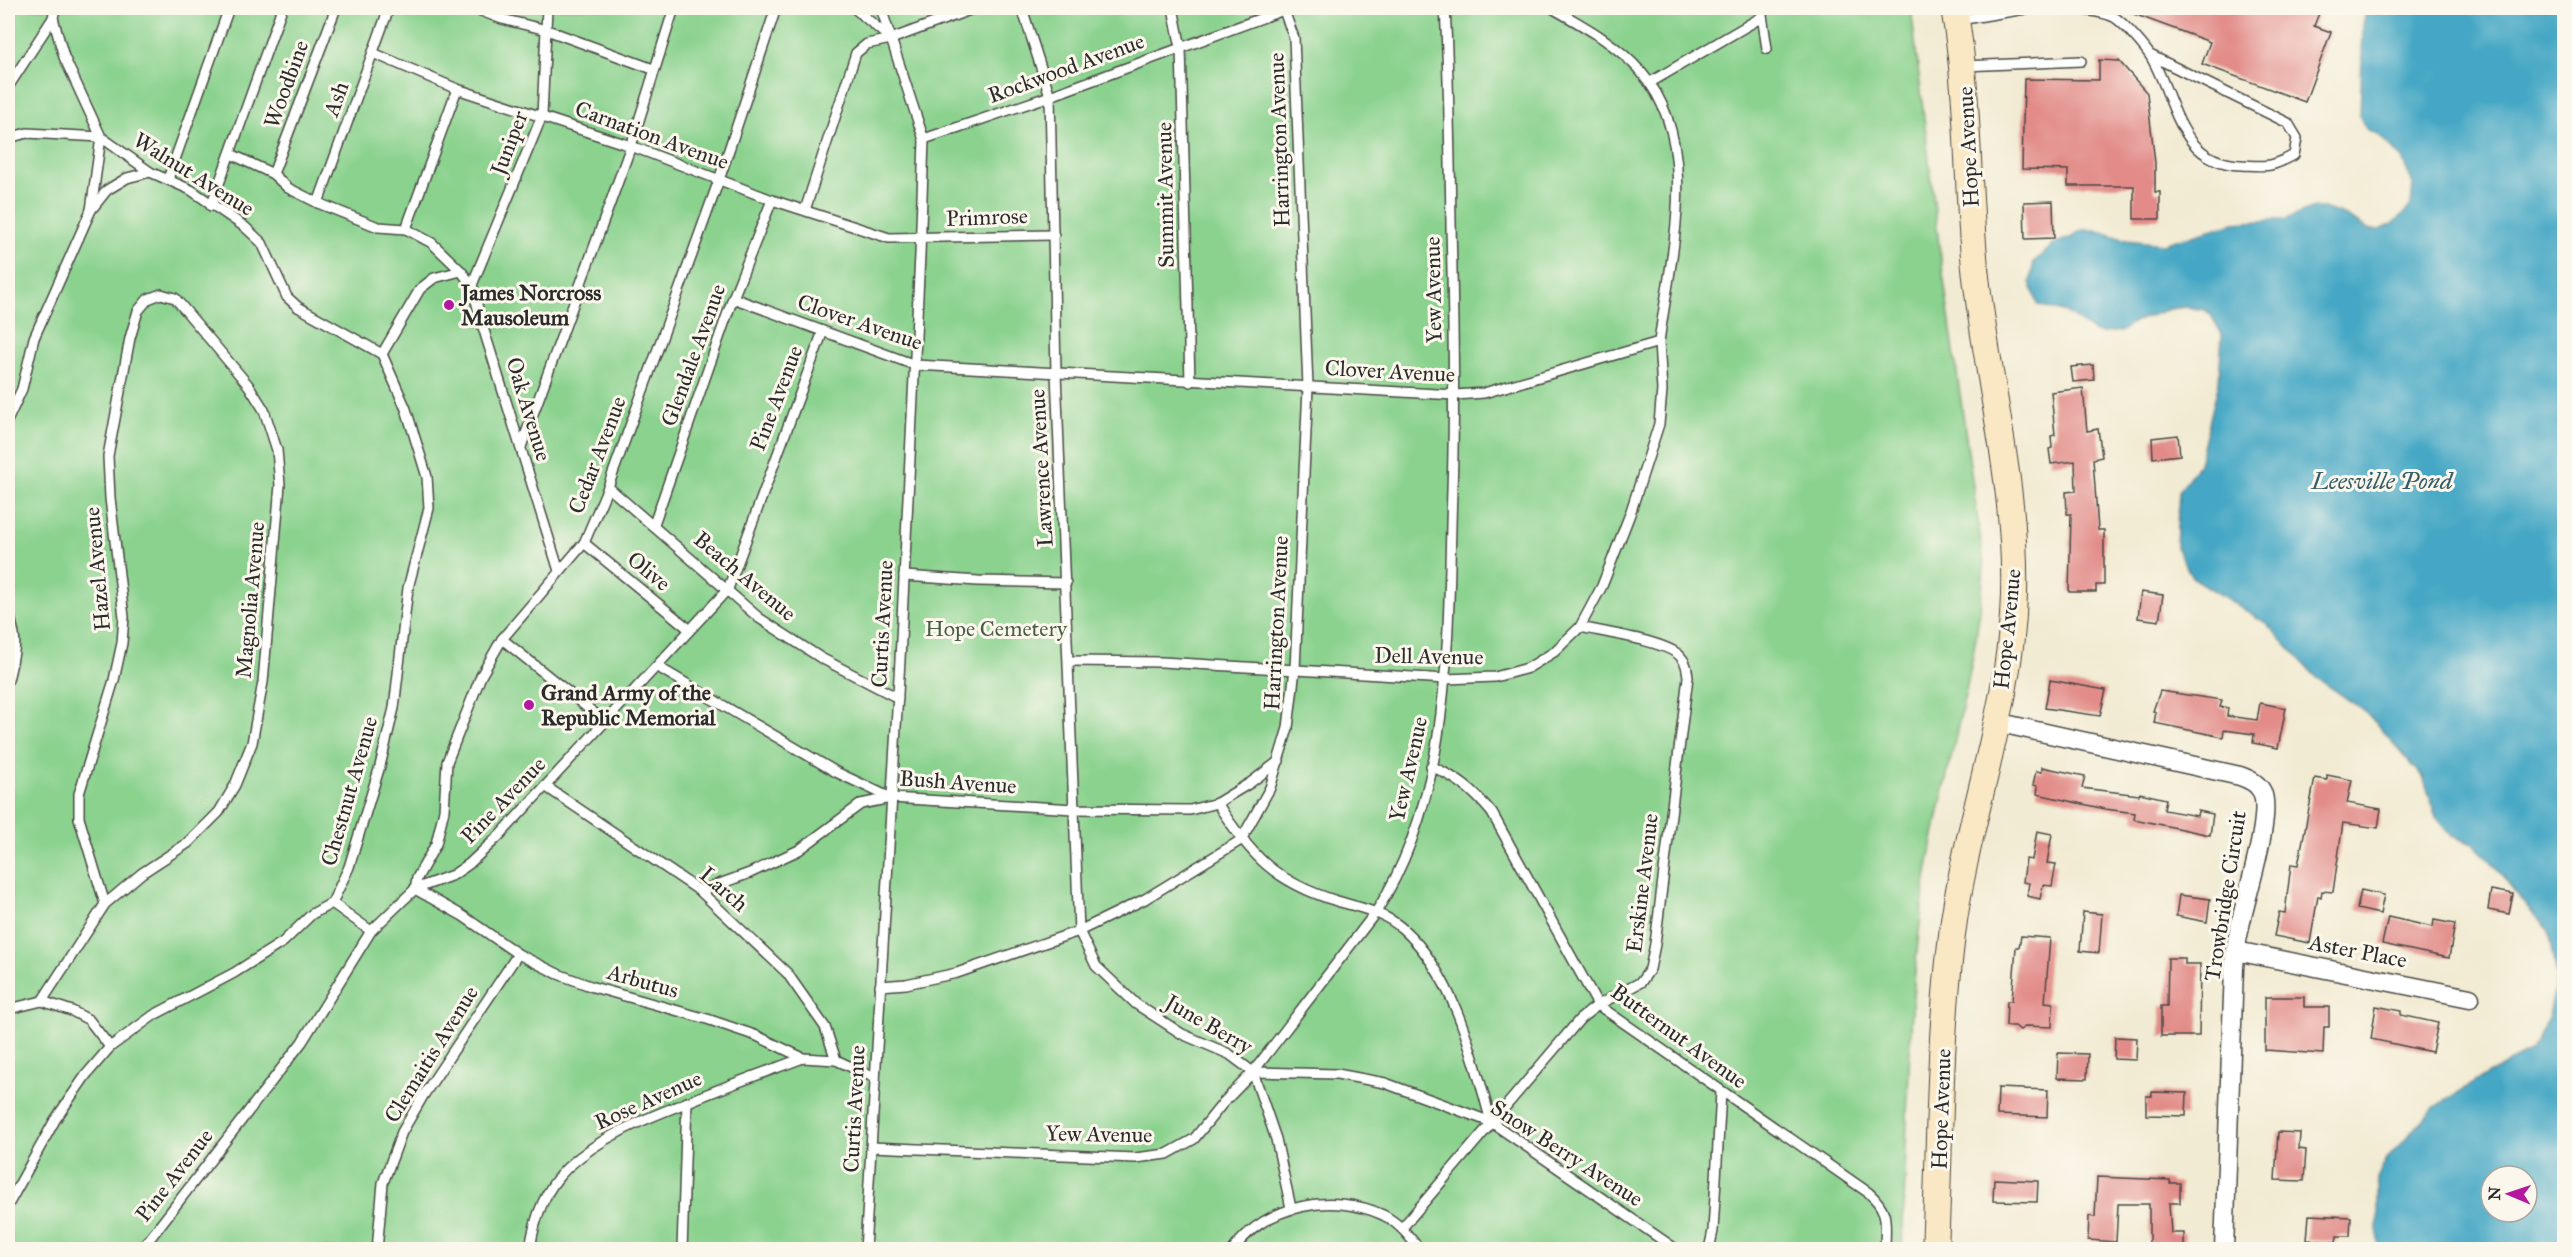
<svg xmlns="http://www.w3.org/2000/svg" width="2572" height="1257" font-family="'IM FELL Great Primer',serif">
<style>
.green{fill:#8ad28e;stroke:#5a7e5c;stroke-width:1.5}
.water{fill:#45a7c5;stroke:#386978;stroke-width:1.5;fill-rule:evenodd}
.building{fill:#e28b88}
.lines{fill:none;stroke-linecap:round;stroke-linejoin:round}
.lane-casing{stroke:#494844;stroke-width:12}
.street-casing{stroke:#494844;stroke-width:21}
.secondary-casing{stroke:#494844;stroke-width:28}
.lane{stroke:#fff;stroke-width:9}
.street{stroke:#fff;stroke-width:18}
.secondary{stroke:#fae7c3;stroke-width:26}
.poi-dot{fill:#b5179e;stroke:#fbf7ec;stroke-width:2}
.labels{text-anchor:middle;dominant-baseline:central;stroke-width:6;stroke-linejoin:round;paint-order:stroke}
.street-label{font-size:22px;fill:#2b2b2b;stroke:#fbf7ec}
.poi-label{font-size:22px;font-weight:bold;fill:#2b2b2b;stroke:#fbf7ec;text-anchor:start}
.park-label{font-size:22px;fill:#485d49;stroke:#fbf7ec}
.water-label{font-size:24px;font-style:italic;fill:#355d69;stroke:#fbf7ec}
</style>
<rect width="100%" height="100%" fill="#fbf7ec"/>
<filter id="ink" filterUnits="userSpaceOnUse"><feTurbulence type="fractalNoise" baseFrequency=".0167" numOctaves="2"/><feDisplacementMap in="SourceGraphic" scale="12" xChannelSelector="R" yChannelSelector="G"/><feConvolveMatrix kernelMatrix="1 2 1 2 8 2 1 2 1" color-interpolation-filters="sRGB"/></filter>
<filter id="wash" filterUnits="userSpaceOnUse"><feTurbulence type="fractalNoise" baseFrequency=".008" numOctaves="4" result="noise"/><feDisplacementMap in="SourceGraphic" scale="24" xChannelSelector="R" yChannelSelector="G"/><feGaussianBlur stdDeviation="1.35" result="paint"/><feColorMatrix in="noise" values="0 0 0 0 0 0 0 0 0 0 0 0 0 0 0 0 0 1.4 0 .05"/><feComposite in="paint" operator="in"/></filter>
<g filter="url(#wash)">
<rect width="100%" height="100%" fill="#f2ebd3"/>
<path class="green" d="M8 8H1911L1939 245 1984 565C1978 674 1941 778 1925 886 1907 1006 1908 1129 1902 1249H8Z"/>
<path class="water" d="M2367 8H2564V1249H2378V1176L2388 1158 2434 1108 2486 1075 2532 1051 2549 1016 2557 975 2549 930 2522 901 2491 861 2473 844 2452 836 2436 817 2423 777 2366 712 2317 678 2266 623 2192 577 2176 547 2179 491 2199 464 2219 382 2222 334 2211 315 2205 310 2187 307 2169 309 2134 322 2122 331 2103 333 2095 332 2067 313 2038 305 2030 282 2034 262 2056 243 2070 238 2082 230H2095L2127 240 2163 244 2234 223 2286 219 2314 208H2324L2346 216 2370 230H2379L2394 223 2411 206 2413 184 2402 159 2379 135 2366 129 2360 117 2363 25ZM2491 1176H2527V1212H2491Z"/>
<g id="blocks">
<g class="building">
<path d="M2121 8H2321L2314 26 2331 32 2305 102 2202 64 2210 42 2120 9Z"/>
<path d="M2099 60 2119 61 2147 93 2155 163V192H2160V219H2134V186H2068V170L2022 169 2024 79 2099 80Z"/>
<path d="M2053 201 2054 238 2025 239 2024 202Z"/>
<path d="M2093 365 2094 380 2073 382 2071 367Z"/>
<path d="M2083 388 2087 431 2098 429 2102 457 2093 459 2098 530H2104V585H2096V592H2069L2071 514H2067L2066 492 2076 491 2075 461 2051 464 2049 449 2052 448 2051 436 2055 435 2051 392Z"/>
<path d="M2178 435 2180 455 2153 458 2152 438Z"/>
<path d="M2141 592 2163 595 2159 621 2138 618Z"/>
<path d="M2050 680 2106 690 2100 716 2045 708Z"/>
<path d="M2160 691 2222 700 2220 707 2228 708 2227 716 2257 720 2260 703 2286 708 2278 748 2253 743 2254 734 2224 730 2223 737 2154 723 2156 712 2153 711Z"/>
<path d="M2042 767 2085 776 2082 788 2139 795 2140 793 2166 799 2164 810 2197 816 2198 811 2213 814 2210 835 2134 819 2135 813 2105 809 2037 794 2038 786 2033 785 2036 771 2042 772Z"/>
<path d="M2327 775 2352 780 2347 803 2381 809 2378 828 2343 823 2333 892 2322 891 2321 897 2318 896 2310 943 2274 936 2279 912 2285 913 2291 864 2298 865 2315 778 2327 780Z"/>
<path d="M2037 831 2052 834 2047 863 2056 864 2052 886 2043 885 2040 899 2027 896 2029 883 2023 882 2026 859 2032 860Z"/>
<path d="M2361 890 2384 895 2380 914 2357 909Z"/>
<path d="M2491 890 2513 894 2509 914 2488 910Z"/>
<path d="M2179 895 2210 899 2207 922 2176 916Z"/>
<path d="M2083 912 2102 914 2099 953 2080 951Z"/>
<path d="M2388 917 2433 927 2434 920 2455 924 2449 958 2382 944Z"/>
<path d="M2021 936 2050 938 2045 1002 2053 1003 2052 1027 2026 1026 2020 1030 2015 1026H2006L2007 1001H2012L2016 947H2019Z"/>
<path d="M2168 958H2185V964H2200L2199 1036H2161V1006H2167Z"/>
<path d="M2265 997H2304V1007H2329V1027H2324L2323 1054 2265 1050Z"/>
<path d="M2376 1006 2401 1011V1015L2438 1023 2432 1052 2371 1039Z"/>
<path d="M2115 1037 2137 1038 2136 1060 2114 1059Z"/>
<path d="M2058 1053 2088 1054 2087 1079 2057 1078Z"/>
<path d="M1998 1088 2048 1090 2047 1117 1997 1115Z"/>
<path d="M2152 1092 2187 1093 2186 1116 2146 1115V1096H2152Z"/>
<path d="M2278 1132 2300 1133 2299 1149 2306 1150 2304 1181 2275 1180Z"/>
<path d="M2097 1177 2170 1180V1183H2180V1203H2169L2171 1233H2184V1250H2149V1204H2118L2116 1242 2088 1240 2089 1216 2095 1217Z"/>
<path d="M1994 1179 2038 1181 2037 1202 1993 1201Z"/>
<path d="M2309 1215 2351 1217 2350 1236H2337L2336 1242 2307 1240Z"/>
</g>
</g>
</g>
<g filter="url(#ink)">
<use href="#blocks" fill-opacity="0" stroke="#494844" stroke-width="1.5"/>
<g class="lines">
<defs>
<g id="lane">
<path d="M55 8 53 18 64 57 101 137 91 210"/>
<path d="M473 8 502 19 547 30 653 69"/>
<path d="M776 8 719 180 608 487 584 543 502 639 481 676 447 762 444 810 436 844 417 878 415 889 463 916 518 954 558 974 593 987 707 1019 757 1036 803 1058 836 1060 875 1078"/>
<path d="M854 8 891 39"/>
<path d="M1022 8 1050 96 1056 373 1079 931 1096 966 1136 1004 1182 1034 1229 1054 1253 1072 1276 1139 1291 1208"/>
<path d="M1173 8 1181 48 1190 382"/>
<path d="M1761 8 1767 49"/>
<path d="M2049 8C2065 8 2104 10 2117 19 2126 26 2145 47 2151 57 2176 99 2178 163 2241 165 2268 166 2270 168 2294 155L2297 138 2288 123 2150 55"/>
<path d="M1959 20 2031 8"/>
<path d="M373 53 457 89 631 146 772 200 889 238 1054 235"/>
<path d="M1963 66 2081 61"/>
<path d="M1649 83 1762 17"/>
<path d="M8 87 53 18"/>
<path d="M8 138 27 133 101 137 150 172 191 190 245 227 262 243 287 297 298 307 382 354"/>
<path d="M924 139 1050 96 1289 8"/>
<path d="M231 154 273 174 288 188 318 203 378 227 406 229 432 243 461 271 472 285 482 324 559 571"/>
<path d="M273 174 336 8"/>
<path d="M168 179 229 8"/>
<path d="M318 203 389 8"/>
<path d="M211 206 282 8"/>
<path d="M805 210 856 53 867 44 891 39 975 8"/>
<path d="M406 229 457 89"/>
<path d="M472 285 542 116 547 8"/>
<path d="M733 298 915 365 1455 395 1484 393 1659 342C1670 258 1703 142 1641 72 1617 44 1584 26 1552 8"/>
<path d="M382 354 420 289 434 278 461 271"/>
<path d="M8 419 22 389 34 338 91 210 107 190 127 178 150 172"/>
<path d="M521 447 631 146 674 8"/>
<path d="M608 487 759 618 821 658 898 698"/>
<path d="M654 524 733 298 772 200"/>
<path d="M584 543 689 629"/>
<path d="M904 576 978 581 1066 583"/>
<path d="M8 610C18 645 16 645 8 680"/>
<path d="M502 639 604 721"/>
<path d="M1069 661 1162 662 1446 679 1495 677 1528 668 1554 652 1580 627 1602 586 1630 514 1659 424 1662 390 1659 342"/>
<path d="M658 667 836 772 891 798 1074 809 1190 810 1217 803 1250 783 1279 761"/>
<path d="M1431 766C1459 779 1473 790 1492 813L1598 1005 1869 1193C1890 1212 1885 1222 1885 1250"/>
<path d="M545 786 700 891 787 973 825 1027 836 1060"/>
<path d="M1217 803C1251 856 1275 882 1337 901 1361 908 1384 912 1403 929 1454 974 1474 1059 1491 1122"/>
<path d="M700 891 750 873 799 850 861 804 891 798"/>
<path d="M332 903 371 931"/>
<path d="M880 986 906 984 957 973 1079 931 1145 899 1241 840 1270 788 1288 728 1295 669 1308 387 1294 38 1283 8"/>
<path d="M42 1001 105 904 142 873 188 843 219 812 235 785 252 743 263 682 280 485 277 450 264 410 249 386 175 298 161 294 148 299 138 311 130 338 108 456 110 498 124 617 122 643 114 680 79 794V818L105 904"/>
<path d="M8 1011 9 1009 42 1001 72 1011 89 1020 110 1047"/>
<path d="M1253 1072 1337 1074 1385 1083 1491 1122 1677 1250"/>
<path d="M871 1147 1135 1158 1167 1154 1194 1139 1223 1103 1253 1072 1376 912C1455 789 1447 631 1452 491 1455 402 1453 313 1451 224 1450 152 1449 80 1445 8"/>
<path d="M8 1205 55 1120 86 1075 110 1047 154 1015 234 973 283 942 312 914 332 903 349 867 380 766 394 708 408 588 429 508 427 477 406 409 382 354"/>
<path d="M1402 1228 1580 1019 1598 1005 1641 982 1650 969 1655 944 1688 677C1687 668 1686 662 1680 656 1666 641 1602 632 1580 627"/>
<path d="M141 1250 302 1042 371 931 415 889 453 875 469 864 500 835 728 589 823 331"/>
<path d="M377 1250 383 1183 402 1132 423 1096 518 954"/>
<path d="M530 1250C534 1219 545 1189 567 1168 600 1137 642 1120 683 1104 723 1087 763 1073 803 1058"/>
<path d="M682 1250 687 1102"/>
<path d="M865 1250 900 660 920 255 924 140 881 8"/>
<path d="M1233 1250C1266 1204 1333 1192 1383 1215 1399 1223 1409 1236 1420 1250"/>
<path d="M1706 1250 1710 1245 1713 1231 1721 1092"/>
</g>
<g id="street">
<path d="M1996 722 2240 776C2249 779 2258 783 2262 792 2273 817 2244 901 2239 931 2236 943 2235 956 2234 968L2224 1250"/>
<path d="M2236 951 2470 998"/>
</g>
<path id="secondary" d="M1935 1250C1940 1145 1939 1039 1952 935 1966 821 2011 711 2014 595 2017 488 1988 383 1976 277 1966 187 1970 97 1954 8"/>
</defs>
<use href="#lane" class="lane-casing"/>
<use href="#street" class="street-casing"/>
<use href="#secondary" class="secondary-casing"/>
<use href="#lane" class="lane"/>
<use href="#street" class="street"/>
<use href="#secondary" class="secondary"/>
</g>
</g>
<g class="poi-dot">
<circle cx="449" cy="305" r="6"/>
<circle cx="529" cy="705" r="6"/>
</g>
<g class="labels">
<g class="street-label">
<text transform="translate(1066 68) rotate(-20)">Rockwood Avenue</text>
<text transform="translate(286 84) rotate(-70)">Woodbine</text>
<text transform="translate(336 99) rotate(-70)">Ash</text>
<text transform="translate(652 135) rotate(20)">Carnation Avenue</text>
<text transform="translate(1279 140) rotate(-92)">Harrington Avenue</text>
<text transform="translate(509 143) rotate(-69)">Juniper</text>
<text transform="translate(1968 147) rotate(-93)">Hope Avenue</text>
<text transform="translate(194 174) rotate(32)">Walnut Avenue</text>
<text transform="translate(1165 195) rotate(-91)">Summit Avenue</text>
<text transform="translate(987 217) rotate(-2)">Primrose</text>
<text transform="translate(1433 290) rotate(-91)">Yew Avenue</text>
<text transform="translate(860 322) rotate(19)">Clover Avenue</text>
<text transform="translate(693 355) rotate(-70)">Glendale Avenue</text>
<text transform="translate(1390 371) rotate(3)">Clover Avenue</text>
<text transform="translate(776 398) rotate(-69)">Pine Avenue</text>
<text transform="translate(529 409) rotate(73)">Oak Avenue</text>
<text transform="translate(597 455) rotate(-69)">Cedar Avenue</text>
<text transform="translate(1041 468) rotate(-93)">Lawrence Avenue</text>
<text transform="translate(97 569) rotate(-95)">Hazel Avenue</text>
<text transform="translate(649 571) rotate(39)">Olive</text>
<text transform="translate(745 576) rotate(40)">Beach Avenue</text>
<text transform="translate(250 600) rotate(-85)">Magnolia Avenue</text>
<text transform="translate(1276 623) rotate(-87)">Harrington Avenue</text>
<text transform="translate(882 624) rotate(-87)">Curtis Avenue</text>
<text transform="translate(2007 629) rotate(-84)">Hope Avenue</text>
<text transform="translate(1429 656) rotate(1)">Dell Avenue</text>
<text transform="translate(1408 769) rotate(-77)">Yew Avenue</text>
<text transform="translate(958 782) rotate(4)">Bush Avenue</text>
<text transform="translate(349 791) rotate(-74)">Chestnut Avenue</text>
<text transform="translate(503 800) rotate(-46)">Pine Avenue</text>
<text transform="translate(1642 883) rotate(-83)">Erskine Avenue</text>
<text transform="translate(724 889) rotate(41)">Larch</text>
<text transform="translate(2225 896) rotate(-81)">Trowbridge Circuit</text>
<text transform="translate(2358 951) rotate(11)">Aster Place</text>
<text transform="translate(643 981) rotate(16)">Arbutus</text>
<text transform="translate(1209 1024) rotate(30)">June Berry</text>
<text transform="translate(1679 1036) rotate(36)">Butternut Avenue</text>
<text transform="translate(431 1054) rotate(-58)">Clemaitis Avenue</text>
<text transform="translate(648 1100) rotate(-24)">Rose Avenue</text>
<text transform="translate(854 1109) rotate(-87)">Curtis Avenue</text>
<text transform="translate(1941 1109) rotate(-88)">Hope Avenue</text>
<text transform="translate(1099 1134) rotate(1)">Yew Avenue</text>
<text transform="translate(1567 1153) rotate(33)">Snow Berry Avenue</text>
<text transform="translate(174 1175) rotate(-52)">Pine Avenue</text>
</g>
<g class="poi-label">
<text x="461" y="292">James Norcross<tspan x="461" dy="25">Mausoleum</tspan></text>
<text x="541" y="692">Grand Army of the<tspan x="541" dy="25">Republic Memorial</tspan></text>
</g>
<g class="park-label">
<text x="996" y="628">Hope Cemetery</text>
</g>
<g class="water-label">
<text x="2382" y="481">Leesville Pond</text>
</g>
</g>
<rect width="2572" height="1257" fill="none" stroke="#fbf7ec" stroke-width="30"/>
<g transform="translate(2509 1194) rotate(272)"><circle r="28" fill="#fbf7ec" stroke="#a8a59f" stroke-width="1.5"/>
<path d="M0-4.5L10 22L0 15L-10 22Z" fill="#b5179e"/>
<text y="-9" font-size="16" font-weight="bold" text-anchor="middle" fill="#2b2b2b">N</text>
</g>
</svg>
